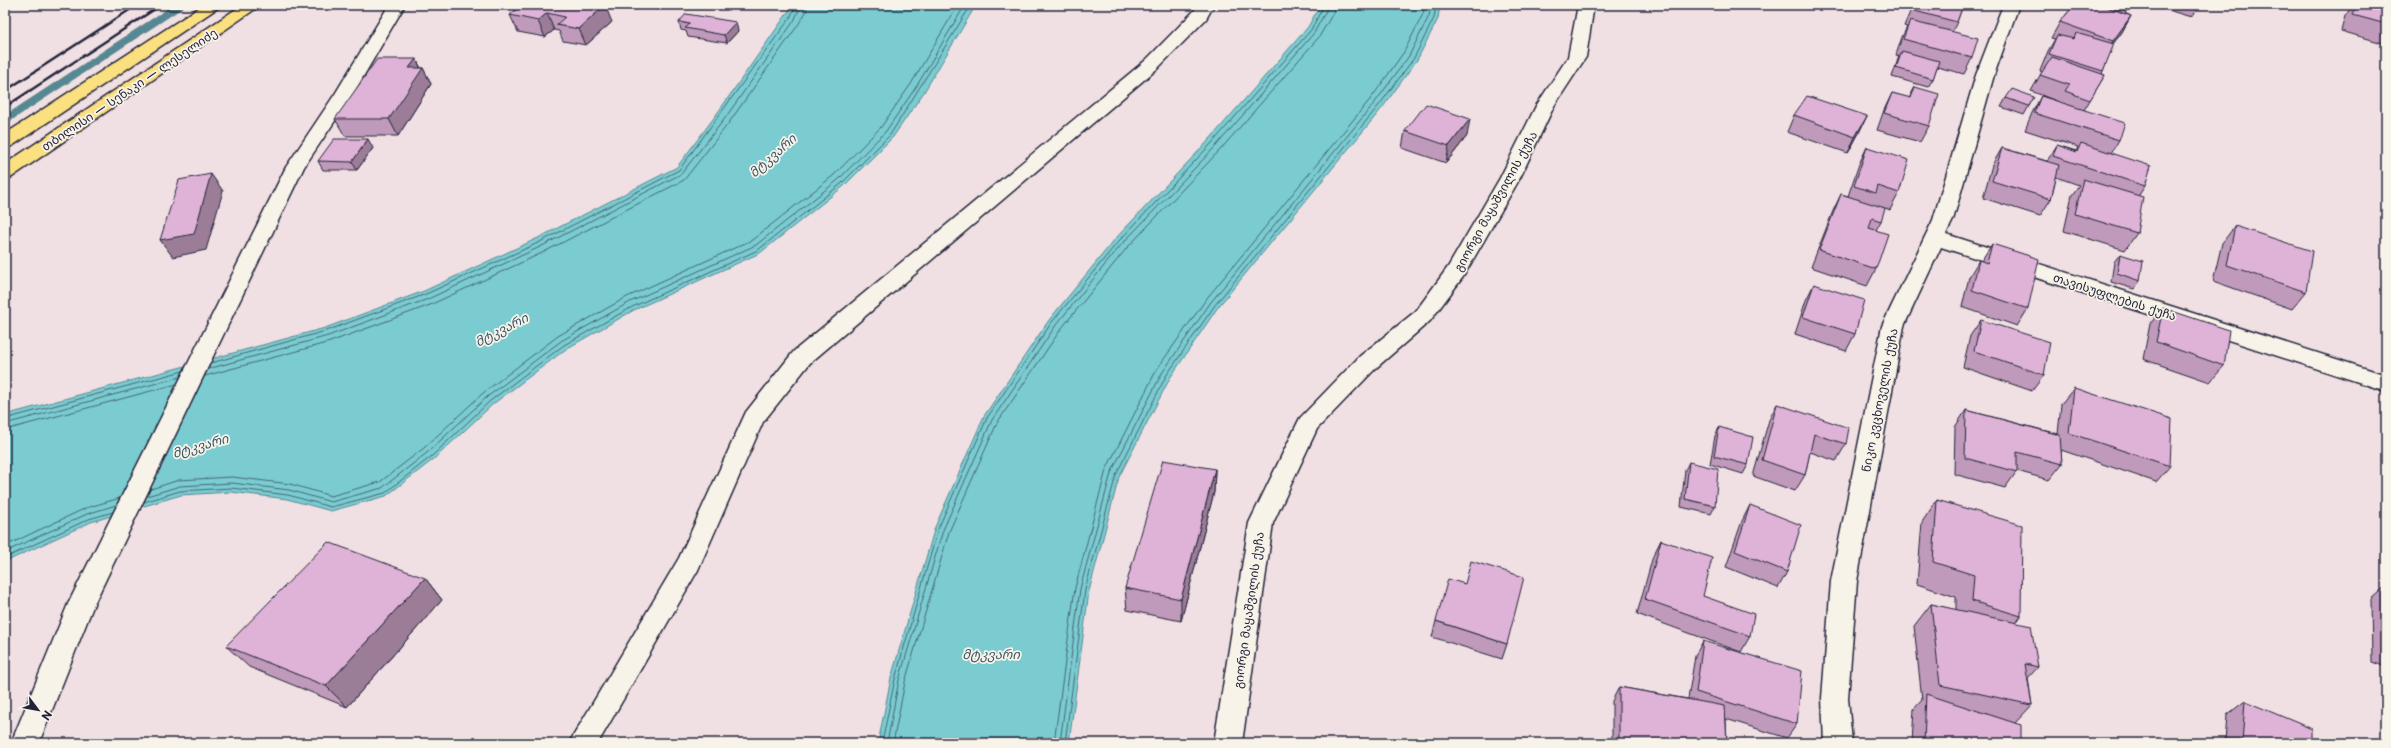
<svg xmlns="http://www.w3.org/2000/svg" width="2391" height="748" font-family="'Playpen Sans','Noto Sans Georgian',sans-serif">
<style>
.water{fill:#7accd0;stroke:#578894}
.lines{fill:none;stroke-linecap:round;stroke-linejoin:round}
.shore{stroke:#456677;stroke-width:1}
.stream{stroke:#578894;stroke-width:8}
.minor-casing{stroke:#22223b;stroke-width:3}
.highway-casing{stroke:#22223b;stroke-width:3}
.minor{fill:#f7f3e8;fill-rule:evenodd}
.highway{fill:#fbe080;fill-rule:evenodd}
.rail{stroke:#22223b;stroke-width:2.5}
.wall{fill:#c09aba;stroke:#22223b}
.shaded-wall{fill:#9c7d97;stroke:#22223b}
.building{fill:#dfb3d8;stroke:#22223b}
.labels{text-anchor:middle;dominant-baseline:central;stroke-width:3.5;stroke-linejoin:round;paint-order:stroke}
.street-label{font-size:12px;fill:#22223b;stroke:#f7f3e8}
.water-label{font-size:13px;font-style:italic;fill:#3c5568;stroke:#f7f3e8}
</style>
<rect width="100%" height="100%" fill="#f0e0e3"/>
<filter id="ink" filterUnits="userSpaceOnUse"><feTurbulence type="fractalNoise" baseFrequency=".025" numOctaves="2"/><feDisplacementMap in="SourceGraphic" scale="8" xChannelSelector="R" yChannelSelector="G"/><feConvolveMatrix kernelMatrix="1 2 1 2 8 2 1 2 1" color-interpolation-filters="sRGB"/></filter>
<g filter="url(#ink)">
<g class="water">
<path d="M793 5H976L924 92 893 137 844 186 760 253 634 310 566 349 493 404 434 459 386 496 331 511 287 499 231 492 181 495 91 522 5 562V415L325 328 424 291 536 239 677 167 716 115Z"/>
<path d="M1320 5H1440L1438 19 1417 60 1383 107 1218 307 1170 378 1119 477 1089 591 1069 743H878L891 678 935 527 984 416 1049 320 1115 239 1209 140 1308 27Z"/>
</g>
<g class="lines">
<g class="shore">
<path d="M211 363 326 331 426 294 538 243 679 170 790 18 796 5"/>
<path d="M208 369 328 336 428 299 540 247 681 174 723 121 794 21 801 5"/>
<path d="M205 376 330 342 430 305 542 253 684 180 728 124 798 25 806 12 807 5"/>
<path d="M5 419 183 371"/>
<path d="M5 424 180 377"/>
<path d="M5 430 177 384"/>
<path d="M151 489 179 480 232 477 290 484 331 496 380 482 424 448 483 393 558 336 627 297 752 240 834 175 881 127 911 84 958 5"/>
<path d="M147 496 180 486 232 483 289 490 331 502 382 488 428 452 487 397 561 341 630 302 756 245 838 180 886 131 916 87 965 5"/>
<path d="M144 502 180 491 231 488 288 495 331 507 385 493 432 456 490 401 564 345 632 307 758 250 841 184 890 135 971 5"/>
<path d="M5 546 86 508 120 498"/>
<path d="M5 552 87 514 116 505"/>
<path d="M5 558 89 519 113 512"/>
<path d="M882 743 895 679 938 529 987 418 1052 322 1118 242 1212 143 1311 30 1324 5"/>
<path d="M887 743 899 680 943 530 992 420 1056 325 1121 245 1216 146 1314 33 1329 5"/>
<path d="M893 743 905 682 949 532 997 423 1061 329 1126 249 1220 150 1319 37 1333 13 1335 5"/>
<path d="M1054 743 1075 588 1106 470 1157 369 1207 298 1372 97 1404 52 1423 14 1425 5"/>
<path d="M1060 743 1080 589 1111 473 1162 373 1211 302 1376 101 1409 56 1429 16 1431 5"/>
<path d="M1065 743 1085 590 1116 475 1166 376 1215 305 1380 104 1414 58 1434 18 1436 5"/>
</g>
<path class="stream" d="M5 120 180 5"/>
<defs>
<g id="minor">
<path d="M389 5H405L353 94 304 167 94 604 39 743H11L68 604 286 167 335 94Z"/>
<path d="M1198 5H1214L1206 19 1158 68 810 363 763 422 698 570 598 743H569L679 558 746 412 794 351 1146 60 1193 12Z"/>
<path d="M1578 5H1594L1586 57 1554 106 1520 178 1463 277 1430 321 1376 368 1317 429 1273 523 1242 743H1214L1249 523 1297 424 1300 418 1360 356 1416 311 1448 267 1500 178 1536 106 1568 57Z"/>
<path d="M2003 5H2019L1994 75 1953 220 1946 234 2386 375V391L1941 247 1904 326 1857 581 1848 698 1852 743H1824L1822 698 1831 581 1882 326 1933 220 1976 75Z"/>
</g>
<g id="highway">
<path d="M203 5H222L12 146 5 148V134Z"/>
<path d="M242 5H261L12 177 5 179V164Z"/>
</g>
</defs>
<use href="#minor" class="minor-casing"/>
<use href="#highway" class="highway-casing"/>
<use href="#minor" class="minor"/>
<use href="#highway" class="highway"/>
<g class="rail">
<path d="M5 91 137 5"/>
<path d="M5 107 161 5"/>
</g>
</g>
<g class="wall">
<path d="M522 5 612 22 586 45 563 41 559 31 554 30 545 37 518 32 510 15Z"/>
<path d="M1913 5H1963L1957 22 1952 32 1972 58 1964 74 1937 67 1933 79 1928 87 1892 77 1899 56 1896 55 1902 37 1907 27 1904 26Z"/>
<path d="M2041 5H2056L2054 9Z"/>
<path d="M2074 5H2130L2125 13 2131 16 2122 32 2113 44 2103 71 2102 74 2105 75 2084 110 2119 140 2111 153 2145 186 2139 195 2137 233 2125 250 2064 231 2072 195 2079 185 2056 177 2051 199 2040 216 1983 198 1992 165 2002 148 2047 161 2057 145 2076 151 2078 147 2025 130 2032 113 2041 96 2059 102 2031 91 2042 72 2040 71 2048 51 2055 39 2051 38 2060 22Z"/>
<path d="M2151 5H2199L2191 17Z"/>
<path d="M2353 5H2377L2386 8V44L2341 31 2345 16Z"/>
<path d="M679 22 738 31 727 43 688 37 686 31 681 30Z"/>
<path d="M416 59 421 68H423L431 84 398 136H345L335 119Z"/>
<path d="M1915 87 1929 126 1920 142 1877 130 1884 110 1892 93 1909 98Z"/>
<path d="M2034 97 2024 115 2001 107 2006 98Z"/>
<path d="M1794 115 1859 133 1848 153 1787 132Z"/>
<path d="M1405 131 1467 136 1446 163 1402 148Z"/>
<path d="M1867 147 1899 193 1890 210 1882 207 1881 221 1876 230V269L1867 286 1811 267 1833 211 1841 194 1848 196 1859 164Z"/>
<path d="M373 148 357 170H323L318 161Z"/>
<path d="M2235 226 2306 292 2292 309 2213 281 2222 243Z"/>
<path d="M1992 244 2028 309 2017 326 1962 307 1969 277 1979 260 1981 261Z"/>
<path d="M2120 254 2140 281 2134 289 2111 282 2114 262Z"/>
<path d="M1814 284 1855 334 1846 351 1795 334 1806 300Z"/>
<path d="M2163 308 2224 366 2210 382 2143 359 2150 324Z"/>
<path d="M1981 320 2044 375 2032 391 1963 367 1970 336Z"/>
<path d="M2074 388 2170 466 2156 482 2061 450 2062 464 2049 480 2017 471 2005 488 1954 474 1955 427 1966 410 2058 434 2061 404Z"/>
<path d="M1777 404 1846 444 1836 461 1810 452 1805 475 1795 491 1753 476 1769 420Z"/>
<path d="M1719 427 1748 465 1743 474 1710 464 1715 436Z"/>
<path d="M1689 462 1715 506 1711 514 1681 507 1685 470Z"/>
<path d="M1215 469 1214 492 1181 621 1127 610 1125 588Z"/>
<path d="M1937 500 2021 616 2016 623 2038 667 2028 678 2032 705 2015 723 2021 743H1912L1914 709 1922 700 1914 626 1931 604 1956 610V597L1917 584 1922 522Z"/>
<path d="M1750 505 1787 572 1778 588 1726 567 1742 521Z"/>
<path d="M1661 540 1703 596 1750 636 1741 652 1637 614 1653 556Z"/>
<path d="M425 578 442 600 347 707 249 667 226 646Z"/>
<path d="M2386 586V667L2372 662 2371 599Z"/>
<path d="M1436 621 1507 644 1502 659 1432 637Z"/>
<path d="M1703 641 1797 724 1787 738 1726 719 1727 743H1612V701L1619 687 1688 699 1695 656Z"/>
<path d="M2245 701 2312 743H2225L2227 715Z"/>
</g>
<g class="shaded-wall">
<path d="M605 5 612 22 586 45 579 29Z"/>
<path d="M547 13 554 30 545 37 538 21Z"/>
<path d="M2131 16 2122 32 2103 57 2113 41Z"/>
<path d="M736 22 738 31 727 43 724 35Z"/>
<path d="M416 59 421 69 423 68 431 84 398 136 389 119 409 68Z"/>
<path d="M1867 116 1859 133 1848 153 1855 137Z"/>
<path d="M1470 119 1467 136 1446 163 1449 146Z"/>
<path d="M368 139 373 148 357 170 352 162Z"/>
<path d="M211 174 223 191 206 250 173 257 160 240Z"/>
<path d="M1215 469 1214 492 1181 621V599Z"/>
<path d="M425 578 442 600 347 707 326 686Z"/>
<path d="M5 649 10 653 5 659Z"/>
</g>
<g class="building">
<path d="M522 5H605L579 29 556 25 565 17 547 13 538 21 510 15Z"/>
<path d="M1913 5H1963L1957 22 1911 10Z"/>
<path d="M2074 5H2102L2131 16 2113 41 2060 22Z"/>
<path d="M2108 5H2130L2127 11Z"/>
<path d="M2356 5H2377L2386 8V24L2353 15Z"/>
<path d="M686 14 736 22 724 35 685 28 690 24 679 22Z"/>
<path d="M1910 21 1978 38 1972 58 1903 39Z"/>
<path d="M2076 33 2114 44 2103 71 2049 54 2057 35 2074 39Z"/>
<path d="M1902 51 1939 61 1933 79 1896 68Z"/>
<path d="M2052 57 2105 75 2090 100 2065 91 2069 85 2040 75Z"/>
<path d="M377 59H416L409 68H423L389 119H335Z"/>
<path d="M1915 87 1939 94 1929 126 1884 113 1892 93 1911 98Z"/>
<path d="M2012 89 2034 97 2029 106 2006 98Z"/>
<path d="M1807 96 1867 116 1855 137 1794 115Z"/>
<path d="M2041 96 2125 123 2119 140 2034 113Z"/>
<path d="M1426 104 1470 119 1449 146 1405 131Z"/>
<path d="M334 139H368L352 162 318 161Z"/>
<path d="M2081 143 2151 166 2145 186 2053 156 2057 145 2077 152Z"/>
<path d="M1867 147 1909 160 1899 193 1878 186 1876 193 1854 186Z"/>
<path d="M2002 148 2059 165 2051 199 1992 181Z"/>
<path d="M211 174 194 234 160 240 179 180Z"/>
<path d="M2083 179 2143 197 2137 233 2075 214Z"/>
<path d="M1841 194 1885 208 1881 221 1872 218 1869 228 1888 234 1876 269 1819 250Z"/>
<path d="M2235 226 2312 251 2306 292 2227 265Z"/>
<path d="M1992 244 2039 259 2028 309 1972 290 1979 260 1987 263Z"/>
<path d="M2120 254 2143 261 2140 281 2117 273Z"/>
<path d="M1814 284 1864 300 1855 334 1803 317Z"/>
<path d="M2163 308 2229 330 2224 366 2156 342Z"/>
<path d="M1981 320 2050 342 2044 375 1974 351Z"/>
<path d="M2074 388 2172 419 2170 466 2069 433Z"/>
<path d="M1777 404 1849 428 1846 444 1814 434 1805 475 1762 460Z"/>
<path d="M1966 410 2060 435 2062 464 2017 452V472L1965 458Z"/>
<path d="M1719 427 1753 437 1748 465 1714 456Z"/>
<path d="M1163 460 1215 469 1181 599 1125 588Z"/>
<path d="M1689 462 1718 469 1715 506 1685 499Z"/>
<path d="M1937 500 2022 525 2021 616 1972 601 1974 575 1933 562Z"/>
<path d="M1750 505 1801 525 1787 572 1735 551Z"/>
<path d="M1661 540 1712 558 1703 596 1754 614 1750 636 1645 599Z"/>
<path d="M328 542 425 578 326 686 226 646Z"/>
<path d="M1471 561 1524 577 1507 644 1436 621 1448 579 1465 584Z"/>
<path d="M1931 604 2031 626 2038 667 2025 664 2032 705 1940 685Z"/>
<path d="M1703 641 1802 671 1797 724 1696 692Z"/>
<path d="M1619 687 1725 706 1727 743H1627L1619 741Z"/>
<path d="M1926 694 2021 725V743H1924Z"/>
<path d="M2245 701 2312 729V743H2242Z"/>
</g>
</g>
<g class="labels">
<g class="street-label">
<text transform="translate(129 89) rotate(-34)">თბილისი — სენაკი — ლესელიძე</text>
<text transform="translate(1495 201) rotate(-61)">გიორგი მაყაშვილის ქუჩა</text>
<text transform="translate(2115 296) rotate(18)">თავისუფლების ქუჩა</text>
<text transform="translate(1879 400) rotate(-79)">ნიკო კვცხოველის ქუჩა</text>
<text transform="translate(1248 610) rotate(-82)">გიორგი მაყაშვილის ქუჩა</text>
</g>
<g class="water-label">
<text transform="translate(772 155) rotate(-42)">მტკვარი</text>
<text transform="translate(501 329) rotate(-27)">მტკვარი</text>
<text transform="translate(200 445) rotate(-16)">მტკვარი</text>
<text x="991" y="653">მტკვარი</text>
</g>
</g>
<rect width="2391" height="748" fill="none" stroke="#f7f3e8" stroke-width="20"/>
<rect x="10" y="10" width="2371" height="728" fill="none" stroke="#22223b" stroke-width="1.5" filter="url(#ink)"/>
<g transform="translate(38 710) rotate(122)" stroke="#f7f3e8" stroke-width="3" paint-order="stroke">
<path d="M0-3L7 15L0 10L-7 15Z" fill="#22223b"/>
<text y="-6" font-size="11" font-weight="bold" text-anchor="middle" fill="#22223b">N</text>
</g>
</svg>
